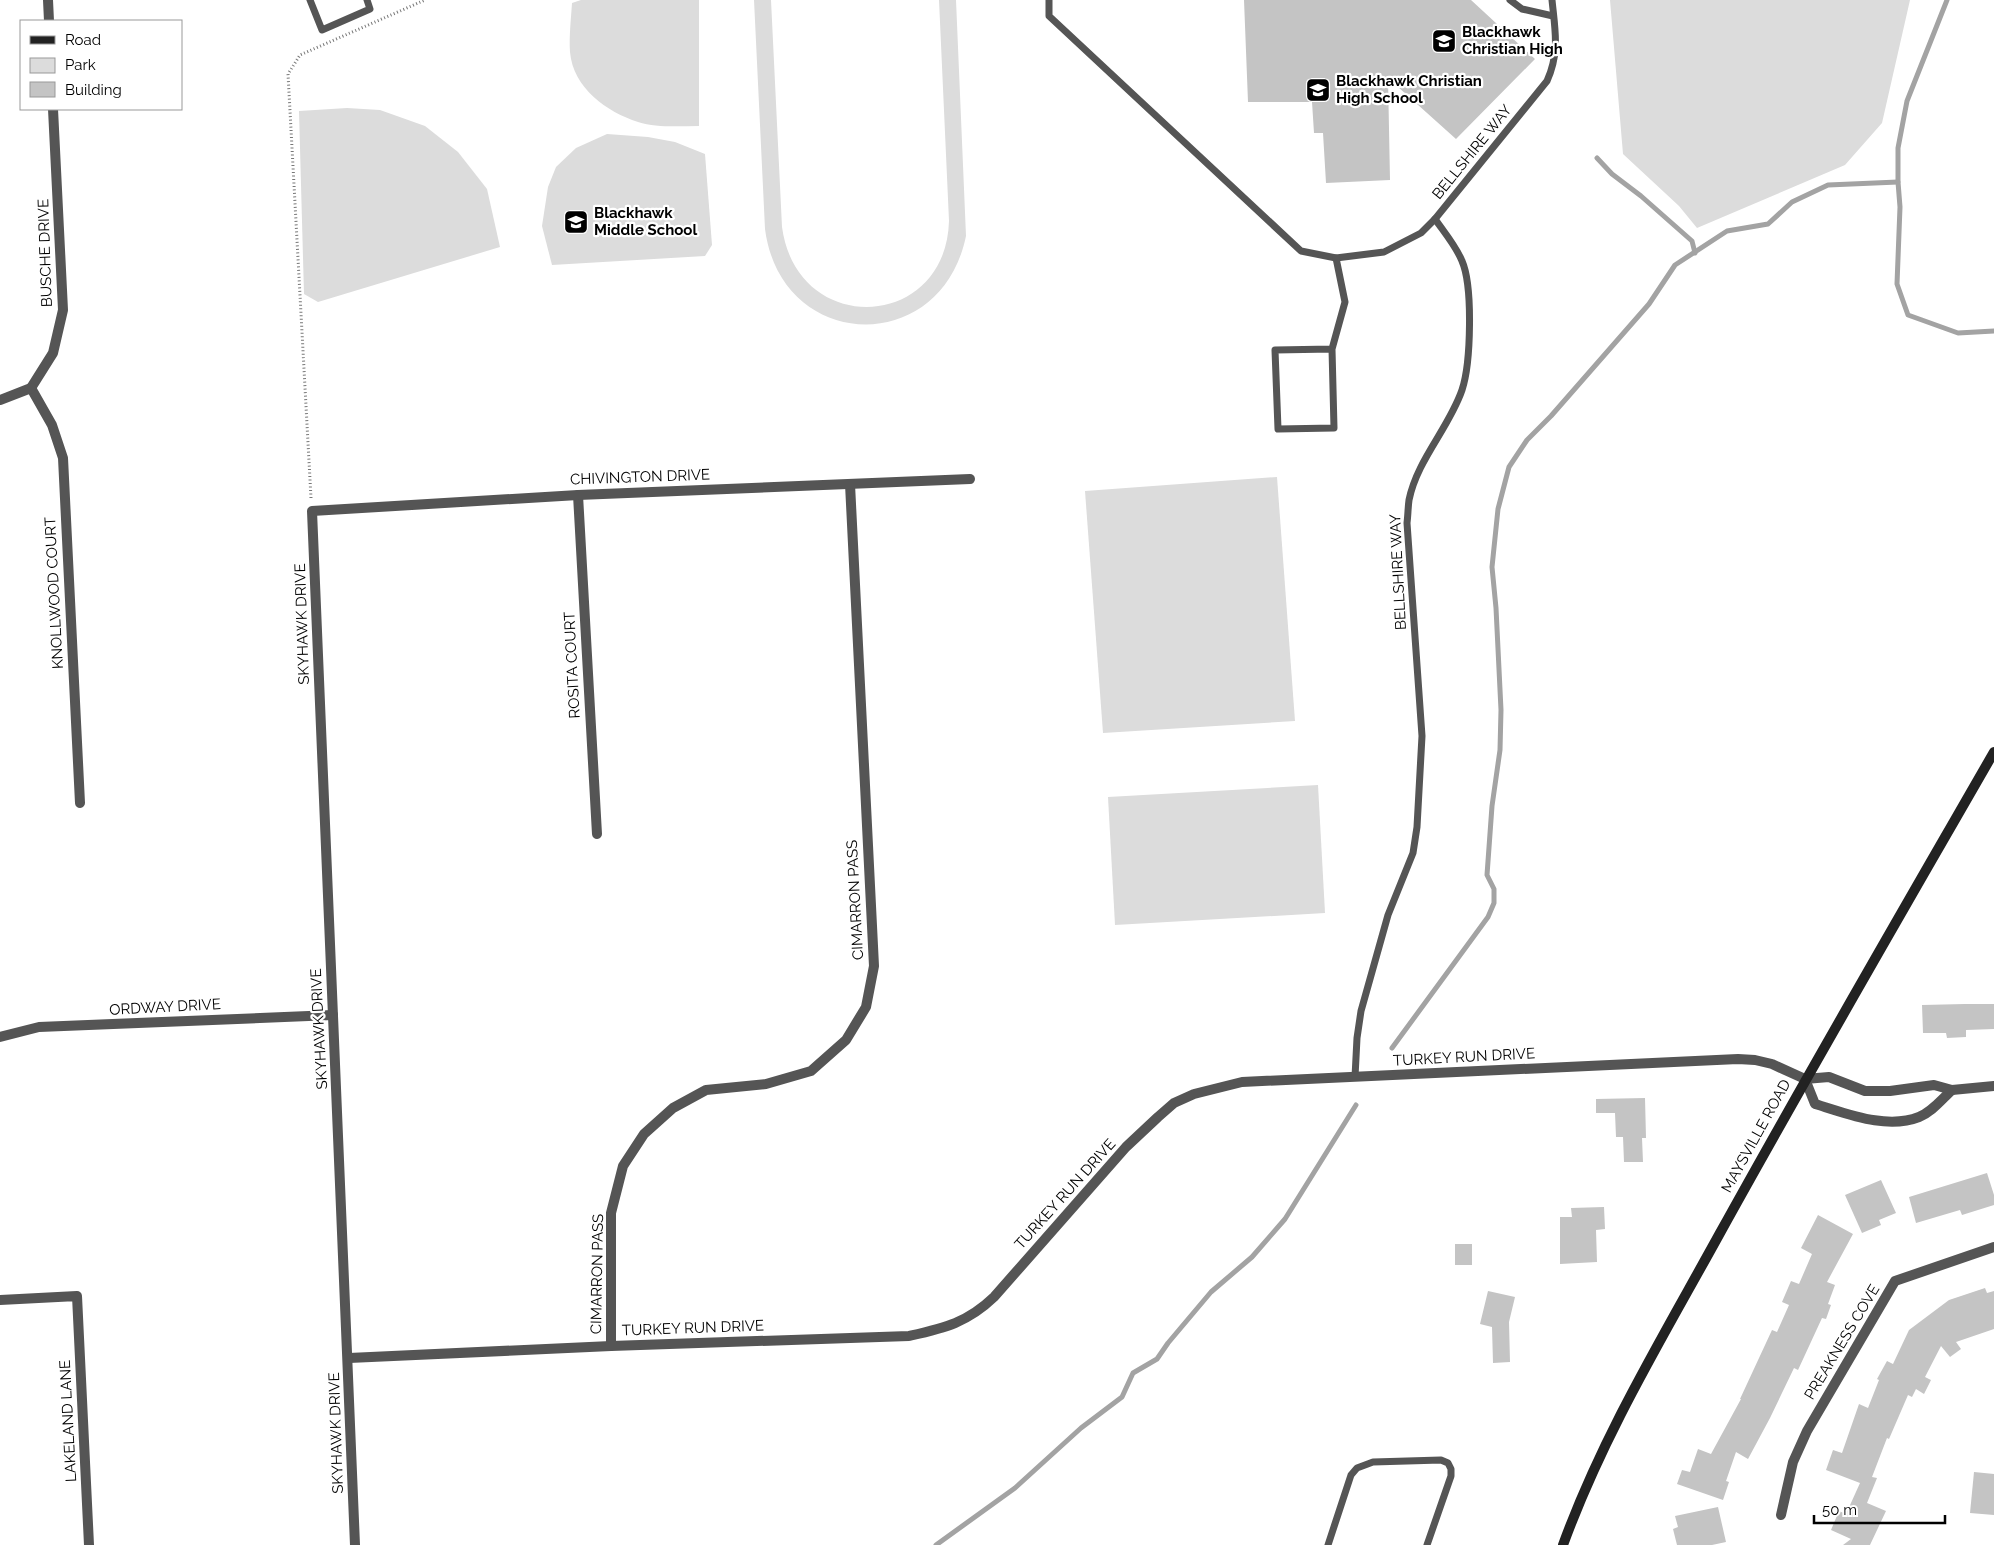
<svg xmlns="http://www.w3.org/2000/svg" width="1994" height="1545" font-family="Raleway,sans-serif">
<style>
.green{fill:#dcdcdc}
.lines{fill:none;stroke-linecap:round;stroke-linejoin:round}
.stream{stroke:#a3a3a3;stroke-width:5}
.building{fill:#c4c4c4}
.path{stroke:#777;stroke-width:3;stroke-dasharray:1 2.5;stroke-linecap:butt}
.lane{stroke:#555;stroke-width:7}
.street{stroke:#555;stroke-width:10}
.secondary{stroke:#222;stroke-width:10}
.labels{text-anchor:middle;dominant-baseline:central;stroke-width:4.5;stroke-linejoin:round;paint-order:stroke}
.poi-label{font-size:15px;font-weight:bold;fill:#000;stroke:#fff;text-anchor:start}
.street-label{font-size:15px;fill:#000;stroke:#fff}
</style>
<rect width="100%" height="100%" fill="#fff"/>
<g class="green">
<path d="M581 0H699V126C679 126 657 128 638 122 607 112 573 88 570 52 569 36 571 19 572 3Z"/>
<path d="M754 0H771L782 227C797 338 946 331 949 221L939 0H956L966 236C941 358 781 352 765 229Z"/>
<path d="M1610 0H1910L1882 123 1845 165 1697 228 1679 206 1623 154Z"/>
<path d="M347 108 380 110 425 126 458 152 487 189 500 247 318 302 304 294 299 111Z"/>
<path d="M607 134 648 137 675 142 705 154 712 245 705 256 552 265 542 226 548 187 556 167 576 148Z"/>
<path d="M1277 477 1295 721 1103 733 1085 491Z"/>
<path d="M1318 785 1325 913 1115 925 1108 797Z"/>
</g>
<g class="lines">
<g class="stream">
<path d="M1947 0 1907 101 1898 148V182L1900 207 1897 284 1908 315 1958 333 1994 331"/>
<path d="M1597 158 1612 174 1641 196 1692 241 1695 253"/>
<path d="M1392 1048 1488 917 1494 903V889L1487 875 1492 806 1500 750 1501 710 1496 608 1492 567 1498 509 1509 467 1527 440 1551 416 1649 304 1675 265 1727 231 1768 224 1792 202 1828 185 1898 182"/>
<path d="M936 1545 1015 1488 1081 1428 1122 1397 1133 1373 1157 1359 1168 1343 1211 1292 1252 1257 1285 1219 1356 1105"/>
</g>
</g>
<g class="building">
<path d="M1244 0H1471L1535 59 1456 139 1388 78 1390 180 1326 183 1323 133H1314L1312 102H1248Z"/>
<path d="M1965 1004H1994V1029L1966 1030V1037L1947 1038 1946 1033H1923L1922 1005Z"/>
<path d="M1645 1098 1646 1138H1642L1643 1162H1624L1623 1137H1616L1615 1113H1596V1099Z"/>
<path d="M1987 1173 1994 1195V1205L1962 1215 1960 1210 1916 1223 1909 1197Z"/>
<path d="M1881 1180 1896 1213 1879 1220 1881 1225 1862 1233 1845 1195Z"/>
<path d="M1604 1207 1605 1229 1596 1230 1597 1262 1560 1264V1217H1572L1571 1208Z"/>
<path d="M1818 1215 1853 1234 1827 1282 1835 1285 1828 1304 1831 1305 1826 1319 1822 1318 1798 1370 1794 1368 1770 1418 1748 1459 1736 1452 1726 1481 1729 1482 1723 1500 1677 1484 1682 1470 1690 1472 1698 1449 1711 1454 1741 1399H1740L1772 1330 1777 1332 1789 1305 1782 1302 1791 1281 1799 1284 1812 1254 1801 1248Z"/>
<rect x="1455" y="1244" width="17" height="21"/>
<path d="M1985 1288 1987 1293 1994 1291V1329L1956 1342 1961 1349 1950 1357 1941 1346 1925 1377 1931 1380 1924 1394 1916 1389 1912 1397 1908 1395 1889 1439 1887 1438 1872 1477 1877 1478 1867 1503 1886 1511 1870 1545H1843L1851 1539 1831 1530 1839 1511 1846 1514 1860 1483 1826 1470 1833 1450 1842 1453 1859 1404 1868 1408 1879 1380 1877 1379 1887 1361 1893 1364 1909 1330 1949 1300Z"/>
<path d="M1488 1291 1515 1297 1509 1322 1510 1362 1493 1363 1492 1327 1480 1324Z"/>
<path d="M1974 1472 1994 1474V1515L1970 1513Z"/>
<path d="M1718 1507 1726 1542 1712 1545H1677L1673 1529 1678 1527 1675 1516Z"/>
</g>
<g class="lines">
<path class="path" d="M311 498 288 74 300 55 425 0"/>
<g class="lane">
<path d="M310 0 322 30 370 9 367 0"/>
<path d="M1049 0V16L1301 251 1336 258 1384 252 1421 233 1435 219 1547 81C1560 52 1555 30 1552 0"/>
<path d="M1510 0 1522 9 1553 16"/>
<path d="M1332 349 1275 350 1278 429 1334 428 1332 349 1345 302 1336 258"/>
<path d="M1355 1077 1357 1038 1361 1011 1388 915 1413 853 1417 827 1422 736 1407 523C1408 515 1408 507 1409 500 1417 460 1449 428 1462 390 1471 363 1473 286 1462 261 1456 246 1444 232 1435 219"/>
<path d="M1328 1545 1351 1475 1357 1468 1373 1462 1441 1460 1448 1463 1451 1469V1476L1427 1545"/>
</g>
<g class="street">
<path d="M48 0 49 21"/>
<path d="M31 388 52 425 63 458 80 803"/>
<path d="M31 388 53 353 63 310 53 109"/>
<path d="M0 400 31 388"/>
<path d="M578 495 597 834"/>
<path d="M0 1037 39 1027 333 1015"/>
<path d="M1805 1079 1815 1104C1846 1113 1886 1130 1919 1117 1932 1112 1942 1099 1952 1090"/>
<path d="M0 1300 77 1296 89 1545"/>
<path d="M611 1346V1213L623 1166 644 1134 673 1108 706 1090 766 1084 811 1071 846 1040 866 1007 874 966 850 484"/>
<path d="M349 1358 611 1346 909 1336C944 1328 967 1323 994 1297L1126 1147 1158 1117 1174 1103 1194 1094 1242 1082 1738 1059 1755 1060 1772 1064 1805 1079 1829 1077 1865 1091H1890L1934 1085 1952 1090 1994 1086"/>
<path d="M1781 1515 1793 1462 1807 1431 1895 1281 1994 1247"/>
<path d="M355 1545 312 511 578 495 970 479"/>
</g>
<path class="secondary" d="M1563 1545C1603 1435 1664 1335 1720 1233 1809 1072 1902 912 1994 752"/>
</g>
<defs>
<symbol id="school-square" viewBox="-11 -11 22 22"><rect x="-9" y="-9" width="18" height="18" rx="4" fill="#000" stroke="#fff"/><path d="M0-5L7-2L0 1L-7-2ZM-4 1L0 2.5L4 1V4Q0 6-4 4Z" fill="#fff"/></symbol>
</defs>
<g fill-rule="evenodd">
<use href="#school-square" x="1430" y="27" width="28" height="28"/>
<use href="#school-square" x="1304" y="76" width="28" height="28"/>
<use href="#school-square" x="562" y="208" width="28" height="28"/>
</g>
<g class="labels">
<g class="poi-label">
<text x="1462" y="32">Blackhawk<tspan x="1462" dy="17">Christian High</tspan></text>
<text x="1336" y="81">Blackhawk Christian<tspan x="1336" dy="17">High School</tspan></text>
<text x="594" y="213">Blackhawk<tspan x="594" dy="17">Middle School</tspan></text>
</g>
<g class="street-label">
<text transform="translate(1472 152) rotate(-51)">BELLSHIRE WAY</text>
<text transform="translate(45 253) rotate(-92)">BUSCHE DRIVE</text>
<text transform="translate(640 477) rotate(-2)">CHIVINGTON DRIVE</text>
<text transform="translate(1398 572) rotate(-93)">BELLSHIRE WAY</text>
<text transform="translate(54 593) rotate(-93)">KNOLLWOOD COURT</text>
<text transform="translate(302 624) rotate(-92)">SKYHAWK DRIVE</text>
<text transform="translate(572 665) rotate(-93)">ROSITA COURT</text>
<text transform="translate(855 900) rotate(-93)">CIMARRON PASS</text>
<text transform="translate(165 1007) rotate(-3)">ORDWAY DRIVE</text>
<text transform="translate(319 1029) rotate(-93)">SKYHAWK DRIVE</text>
<text transform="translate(1464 1057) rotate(-3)">TURKEY RUN DRIVE</text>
<text transform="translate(1756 1136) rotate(-61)">MAYSVILLE ROAD</text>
<text transform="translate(1065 1194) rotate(-48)">TURKEY RUN DRIVE</text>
<text transform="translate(597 1274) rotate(-89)">CIMARRON PASS</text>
<text transform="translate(693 1328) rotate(-2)">TURKEY RUN DRIVE</text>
<text transform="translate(1842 1342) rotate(-59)">PREAKNESS COVE</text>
<text transform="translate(68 1421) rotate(-93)">LAKELAND LANE</text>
<text transform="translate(336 1433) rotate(-92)">SKYHAWK DRIVE</text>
</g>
</g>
<rect x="20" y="20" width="162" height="90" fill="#ffffff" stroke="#999999"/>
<rect x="30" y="36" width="25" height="8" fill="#222222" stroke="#999999"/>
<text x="65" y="45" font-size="15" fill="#000000">Road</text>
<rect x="30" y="58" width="25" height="15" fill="#dcdcdc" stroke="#999999"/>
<text x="65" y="70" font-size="15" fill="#000000">Park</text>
<rect x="30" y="82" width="25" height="15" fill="#c4c4c4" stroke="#999999"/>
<text x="65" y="95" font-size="15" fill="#000000">Building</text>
<path d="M1814 1515v8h131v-8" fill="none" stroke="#000000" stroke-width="2.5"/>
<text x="1822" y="1515" font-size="15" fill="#000000" stroke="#ffffff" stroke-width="4" paint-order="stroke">50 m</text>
</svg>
